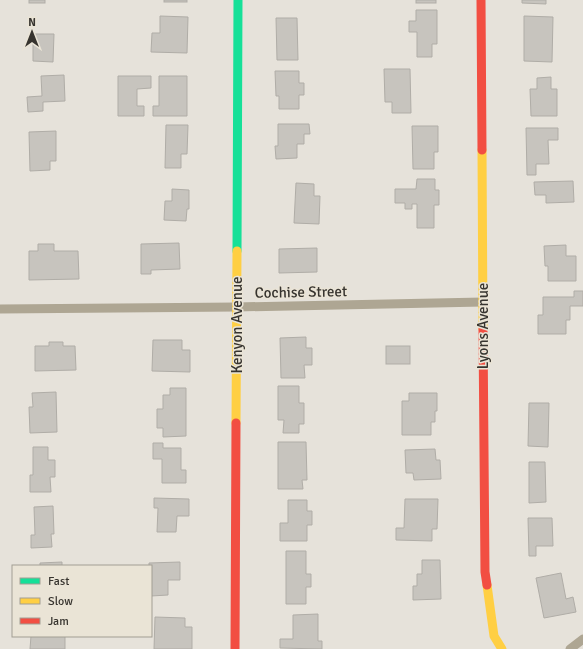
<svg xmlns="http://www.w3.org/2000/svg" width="583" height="649" font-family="Signika,sans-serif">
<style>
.building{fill:#c7c4be;stroke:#b0ada7}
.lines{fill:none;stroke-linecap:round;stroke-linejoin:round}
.street{stroke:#aea693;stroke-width:9}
.fast{stroke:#16e098;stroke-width:9}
.slow{stroke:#ffcf43;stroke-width:9}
.jam{stroke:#f24e42;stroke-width:9}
.labels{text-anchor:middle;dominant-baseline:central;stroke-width:3;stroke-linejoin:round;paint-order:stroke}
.street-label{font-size:15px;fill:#37342f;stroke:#eae4d6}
</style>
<rect width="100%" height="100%" fill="#e6e2da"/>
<g class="building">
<rect x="29" y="0" width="16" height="3"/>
<rect x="164" y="0" width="23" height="2"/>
<rect x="416" y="0" width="20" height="3"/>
<path d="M522 0H546V4L522 3Z"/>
<path d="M416 10H437V44H432V57H417V32H409V21H416Z"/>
<path d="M160 16 188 17 187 53 151 52 152 33H160Z"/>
<path d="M524 16 553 17 552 62 524 61Z"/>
<path d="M276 18H297L298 60H277Z"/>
<path d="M33 34H54L53 62 33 61Z"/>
<path d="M384 69H410L411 113H392V102H385Z"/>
<path d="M275 71H299V83H304V95H299V109H279V96H276Z"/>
<path d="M64 75 65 101 43 102V111L28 112 27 97 42 96 41 76Z"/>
<path d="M118 76H151V88L137 89V106H144V116H118Z"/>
<path d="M159 76H187V116H153V106H159Z"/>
<path d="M551 77V89H557V116H531L530 89H537V78Z"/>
<path d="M278 124H309L310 134H304V144H297V158L276 159 275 146H278Z"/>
<path d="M166 125H188L187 154H181V168H165Z"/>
<path d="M412 126H438V152H434V169H413Z"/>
<path d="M526 128H558V140H548L549 164H536V175H527Z"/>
<path d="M56 131V161H50V170L30 171 29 132Z"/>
<path d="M417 179H435V190H439V205H434V228H417V204H412V209H405V203H395V189H416Z"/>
<path d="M573 181 574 202 546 203V195H535L534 182Z"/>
<path d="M296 183 314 184V196H320L319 224 294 223Z"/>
<path d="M172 189 189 190V209H187L186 221 164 220 165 201H172Z"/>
<path d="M179 243 180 269 151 270V274H141V244Z"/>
<path d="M38 244H54V251H78L79 279 29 280V251H38Z"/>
<path d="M566 245V256H576V281H548V266H545L544 246Z"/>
<path d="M317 248V272L279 273V249Z"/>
<path d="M574 291H583V306H570V320H566V334H538V315H543V297H574Z"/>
<path d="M306 337V348H312V365H304L305 378H281L280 338Z"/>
<path d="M153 340H182V350H190V372L152 371Z"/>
<path d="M49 342H63V346H75L76 370 35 371V346H49Z"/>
<rect x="386" y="346" width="24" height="18"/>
<path d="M278 386H299V403H304V424H299V433H283L284 420H278Z"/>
<path d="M170 388H186V436L163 437V428H157V409H163V395H170Z"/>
<path d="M56 392 57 432 30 433 29 407H33L32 393Z"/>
<path d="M409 393H437V411H435V422H431V435H402V401H409Z"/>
<path d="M529 403H549L548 447 528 446Z"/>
<path d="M278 442H306L307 480H302L303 489H278Z"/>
<path d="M153 443H163V448H181V470H186V483H162V459H153Z"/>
<path d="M33 447H48V460H55V477H50L51 492H30V475H33Z"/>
<path d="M435 449 436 460H440L441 479 414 480 413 473H406L405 450Z"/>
<path d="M529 462H545L546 502 529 503Z"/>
<path d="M154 498 189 499V516H177L176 532H157L158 508H154Z"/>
<path d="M405 499H438L437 529H432V541L396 540V528H404Z"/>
<path d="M288 500H307V511H312V525H307V541H280V523H288Z"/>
<path d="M53 506 54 534H51L52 547 31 548V535H35L34 507Z"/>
<path d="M528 518H552L553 546H536V556H529Z"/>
<path d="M286 551H306V574H311V587H306V604H286Z"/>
<path d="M422 560H440L441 599 413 600V586H417V574H422Z"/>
<path d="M62 562V566H40V563Z"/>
<path d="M180 562V580H168V595L151 596V566H149V563Z"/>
<path d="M561 573 566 599 573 597 576 612 544 618 536 578Z"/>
<path d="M318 614V641H322V649L280 648V639H293V615Z"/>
<path d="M155 617 185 618V627H192V649H154Z"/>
<path d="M31 636H65V649H30Z"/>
</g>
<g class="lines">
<g class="street">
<path d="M0 309 237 307 483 302"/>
<path d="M570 649 583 639"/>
</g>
<path class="fast" d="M237 251 238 0"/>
<g class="slow">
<path d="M482 150 483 329"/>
<path d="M236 423 237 251"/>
<path d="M487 585 494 636 502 649"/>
</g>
<g class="jam">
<path d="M481 0 482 150"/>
<path d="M483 329 485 572 487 585"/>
<path d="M235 649 236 423"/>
</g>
</g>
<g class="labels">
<g class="street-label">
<text transform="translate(301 292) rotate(-1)">Cochise Street</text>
<text transform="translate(237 325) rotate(-90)">Kenyon Avenue</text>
<text transform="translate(483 326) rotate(-90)">Lyons Avenue</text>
</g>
</g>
<rect x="12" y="565" width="140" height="72" fill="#eae4d6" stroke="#a29e93"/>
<rect x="20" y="578" width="20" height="6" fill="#16e098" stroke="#a29e93"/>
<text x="48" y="585" font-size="12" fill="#37342f">Fast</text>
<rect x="20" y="598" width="20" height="6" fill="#ffcf43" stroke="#a29e93"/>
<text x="48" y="605" font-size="12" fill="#37342f">Slow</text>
<rect x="20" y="618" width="20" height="6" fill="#f24e42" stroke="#a29e93"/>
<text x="48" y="625" font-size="12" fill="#37342f">Jam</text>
<g transform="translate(32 32)" stroke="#eae4d6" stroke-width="3" paint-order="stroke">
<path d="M0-3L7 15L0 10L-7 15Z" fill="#37342f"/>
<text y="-6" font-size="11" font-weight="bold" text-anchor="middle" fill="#37342f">N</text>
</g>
</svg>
